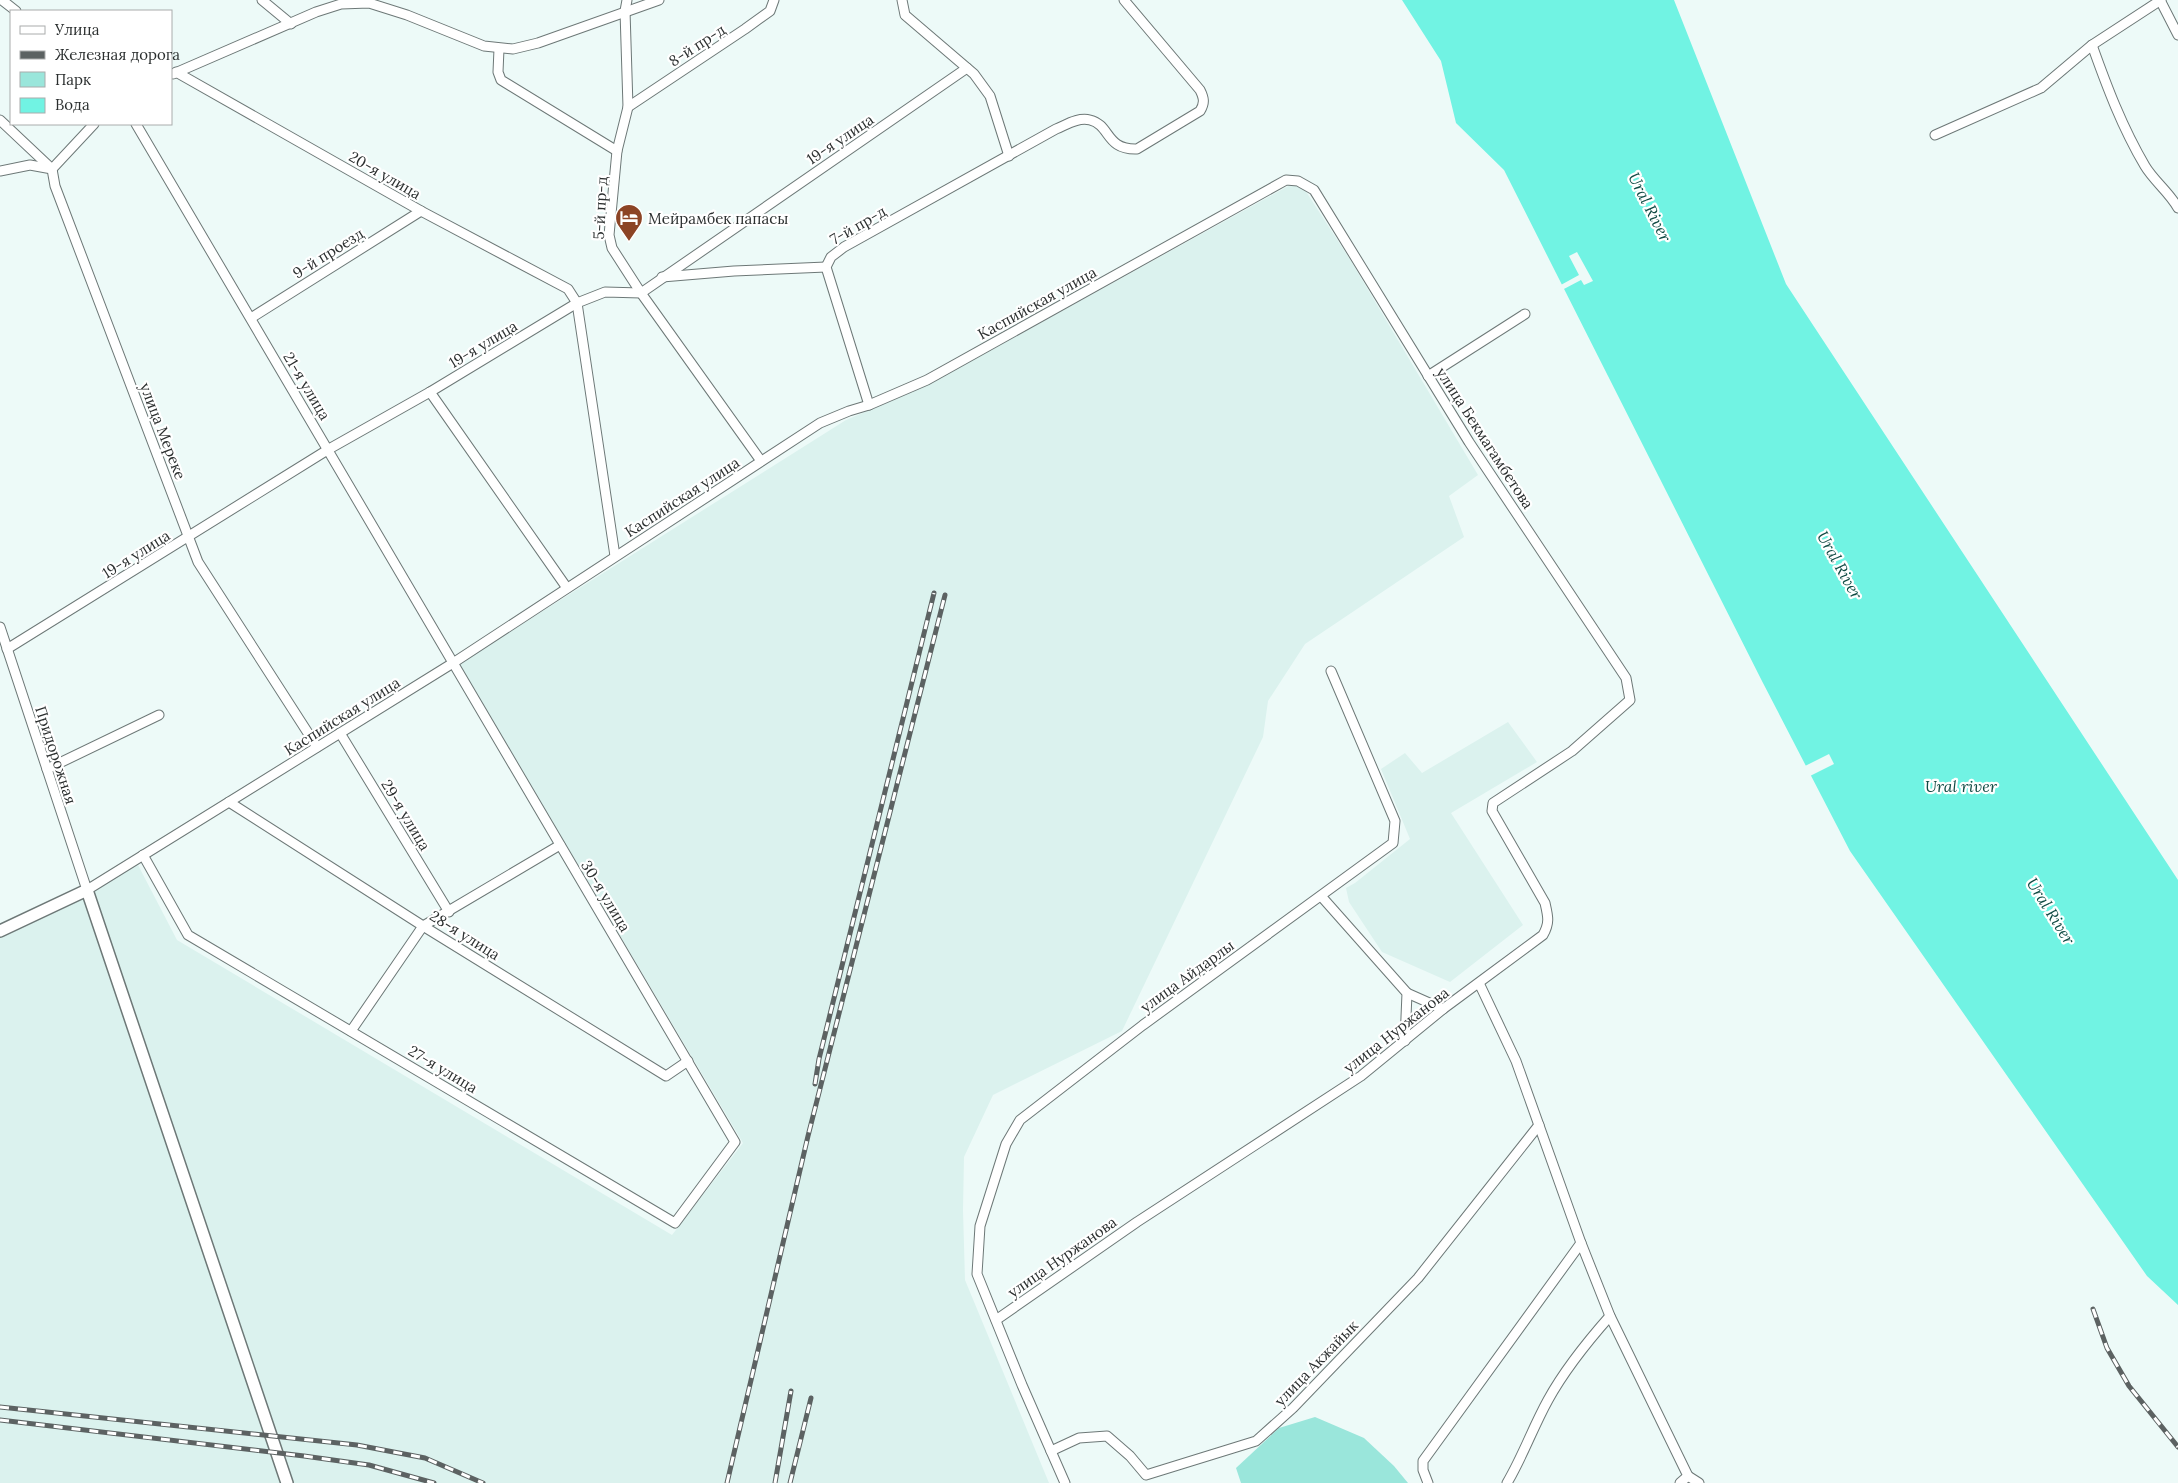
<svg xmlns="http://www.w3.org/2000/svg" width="2178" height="1483" font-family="Lora,serif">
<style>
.built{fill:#dbf2ee}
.green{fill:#9ae6db}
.water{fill:#71f3e3}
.pier{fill:#edfaf8}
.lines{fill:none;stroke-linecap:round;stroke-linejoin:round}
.minor-casing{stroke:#6d7877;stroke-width:11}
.tertiary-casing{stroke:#6d7877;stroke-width:14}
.minor{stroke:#fff;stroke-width:9}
.tertiary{stroke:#fff;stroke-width:11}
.rail-casing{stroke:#5c6262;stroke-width:5}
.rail{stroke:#fff;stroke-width:3;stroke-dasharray:9;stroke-linecap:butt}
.labels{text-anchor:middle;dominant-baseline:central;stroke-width:4.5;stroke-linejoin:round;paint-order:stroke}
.street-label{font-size:15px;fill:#2b2f2f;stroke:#fff}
.poi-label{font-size:15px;fill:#2b2f2f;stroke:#fff;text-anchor:start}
.water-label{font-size:16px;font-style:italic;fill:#104b44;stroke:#fff}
</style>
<rect width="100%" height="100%" fill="#edfaf8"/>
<g class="built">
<path d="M1292 184 1305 190 1351 261 1478 475 1449 496 1464 537 1305 644 1268 701 1263 737 1122 1031 993 1095 964 1157 963 1210 965 1280 1049 1483H0V931L138 865 177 940 672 1235 743 1143 459 664 846 420 928 385Z"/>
<path d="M1508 722 1537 762 1451 813 1523 925 1450 982 1382 952 1349 902 1346 888 1355 883 1410 839 1381 769 1405 753 1422 773Z"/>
</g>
<path class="green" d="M1315 1417 1364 1438 1394 1466 1408 1483H1241L1236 1468 1279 1428Z"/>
<path class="water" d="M1402 0H1674L1786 284 2178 880V1305L2147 1276 1850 851 1763 683 1504 170 1456 123 1441 61Z"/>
<g class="pier">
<path d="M1577 252 1593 281 1584 285 1581 280 1562 290 1559 286 1579 275 1569 256Z"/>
<path d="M1829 754 1834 764 1808 777 1803 767Z"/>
</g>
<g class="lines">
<defs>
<g id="minor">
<path d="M2 0 16 11"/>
<path d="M262 0 291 24"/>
<path d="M627 0 625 11 628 107 617 151 609 235 612 248 641 293 761 461"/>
<path d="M902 0 905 15 974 74 990 96 1009 156"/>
<path d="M2160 0 2178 35"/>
<path d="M2092 45C2107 87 2122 127 2145 166 2154 181 2169 192 2178 208"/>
<path d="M499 49 498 72 501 80 617 151"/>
<path d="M176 72 421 211 568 289 577 303 615 556"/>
<path d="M173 74 316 12 341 4 369 3 407 15 484 46 513 49 538 43 659 0"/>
<path d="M628 107 745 29 770 11 774 0"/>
<path d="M0 120 52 169 55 186 198 562 317 747"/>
<path d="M136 124 735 1142 675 1223 188 935 143 855"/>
<path d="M1935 135 2041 88 2092 45 2161 0"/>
<path d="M0 171 30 165 52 169 94 124"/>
<path d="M662 277 734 271 826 267"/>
<path d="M251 318 421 211"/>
<path d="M1428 376 1525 314"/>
<path d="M430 392 567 588"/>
<path d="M869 405 826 267 831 257 844 247 1056 129C1066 125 1078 117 1090 120 1111 125 1105 150 1137 149L1200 111C1205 103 1204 98 1200 90L1124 0"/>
<path d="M0 627 87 890 453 663 820 423 849 411 869 405 927 380 1286 180 1298 181 1314 190 1469 442 1626 678 1630 700 1572 751 1493 803 1492 811 1545 903C1548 916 1550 923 1543 935L1443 1009 1361 1076 1137 1222 996 1320"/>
<path d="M7 649 329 449 430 392 577 303 605 292 641 293 967 68"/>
<path d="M340 733 449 912"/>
<path d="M47 769 159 715"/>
<path d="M229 802 423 926 666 1076 688 1061"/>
<path d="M1321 896 1407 993 1405 1041"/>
<path d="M1479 983 1516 1061 1581 1243 1610 1316 1688 1476 1680 1483"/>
<path d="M1407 993 1443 1009"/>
<path d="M351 1031 423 926 560 845"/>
<path d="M1051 1451 1079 1438 1107 1436 1130 1456 1146 1475 1256 1441 1293 1408 1418 1278 1539 1125"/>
<path d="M1688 1476 1699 1483"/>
<path d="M1065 1483 1022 1385 977 1274 980 1226 1006 1144 1020 1120 1143 1025 1393 843 1395 821 1331 671"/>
<path d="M1428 1483 1423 1470V1461L1581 1243"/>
<path d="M1507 1483C1523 1456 1533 1427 1548 1400 1565 1369 1587 1342 1610 1316"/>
</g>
<path id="tertiary" d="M0 931 87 890 287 1483"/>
</defs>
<use href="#minor" class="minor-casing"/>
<use href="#tertiary" class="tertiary-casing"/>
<use href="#minor" class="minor"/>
<use href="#tertiary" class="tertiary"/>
<defs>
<g id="rail">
<path d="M815 1084 819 1059 934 593"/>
<path d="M2093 1309 2107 1348 2129 1386 2178 1447"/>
<path d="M0 1407 357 1445 425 1458 483 1483"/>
<path d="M0 1420 304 1456 369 1465 434 1483"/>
<path d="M727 1483 808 1136 945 595"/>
<path d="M775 1483 791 1391"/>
<path d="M790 1483 811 1398"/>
</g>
</defs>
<use href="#rail" class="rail-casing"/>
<use href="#rail" class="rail"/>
</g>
<defs>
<symbol id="hotel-pin" viewBox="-11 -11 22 30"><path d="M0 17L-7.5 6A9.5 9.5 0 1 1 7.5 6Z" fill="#8c4425" stroke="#fff"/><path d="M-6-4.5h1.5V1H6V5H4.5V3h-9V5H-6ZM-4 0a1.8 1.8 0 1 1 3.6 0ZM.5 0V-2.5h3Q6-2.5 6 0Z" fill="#fff"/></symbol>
</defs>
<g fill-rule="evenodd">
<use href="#hotel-pin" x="613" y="202" width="32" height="43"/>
</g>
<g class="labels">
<g class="street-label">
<text transform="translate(697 45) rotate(-33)">8-й пр-д</text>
<text transform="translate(840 139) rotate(-34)">19-я улица</text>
<text transform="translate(385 175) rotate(30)">20-я улица</text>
<text transform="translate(600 208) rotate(-87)">5-й пр-д</text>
<text transform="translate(858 225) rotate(-30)">7-й пр-д</text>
<text transform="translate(328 253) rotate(-32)">9-й проезд</text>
<text transform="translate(1037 303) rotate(-29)">Каспийская улица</text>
<text transform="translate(483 344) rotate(-31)">19-я улица</text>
<text transform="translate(307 386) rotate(59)">21-я улица</text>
<text transform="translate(163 431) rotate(69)">улица Мереке</text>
<text transform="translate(1485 438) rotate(57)">улица Бекмагамбетова</text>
<text transform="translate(682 497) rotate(-33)">Каспийская улица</text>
<text transform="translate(136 554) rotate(-32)">19-я улица</text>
<text transform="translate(342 716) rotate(-32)">Каспийская улица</text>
<text transform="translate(56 755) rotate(72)">Придорожная</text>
<text transform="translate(406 815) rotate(59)">29-я улица</text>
<text transform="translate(606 896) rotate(59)">30-я улица</text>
<text transform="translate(465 935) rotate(32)">28-я улица</text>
<text transform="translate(1187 976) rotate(-36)">улица Айдарлы</text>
<text transform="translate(1396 1030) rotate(-38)">улица Нуржанова</text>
<text transform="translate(443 1069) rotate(31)">27-я улица</text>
<text transform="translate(1062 1257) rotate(-35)">улица Нуржанова</text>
<text transform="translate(1316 1363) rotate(-46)">улица Акжайык</text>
</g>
<g class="poi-label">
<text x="648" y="218">Мейрамбек папасы</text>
</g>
<g class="water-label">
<text transform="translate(1650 207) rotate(63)">Ural River</text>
<text transform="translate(1840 565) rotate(61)">Ural River</text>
<text x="1961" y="786">Ural river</text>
<text transform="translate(2051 911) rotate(58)">Ural River</text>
</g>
</g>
<rect x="10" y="10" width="162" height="115" fill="#ffffff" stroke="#aaacac"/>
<rect x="20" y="26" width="25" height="8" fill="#ffffff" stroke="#aaacac"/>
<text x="55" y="35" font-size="15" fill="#2b2f2f">Улица</text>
<rect x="20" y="51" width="25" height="8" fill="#5c6262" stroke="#aaacac"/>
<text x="55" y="60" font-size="15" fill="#2b2f2f">Железная дорога</text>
<rect x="20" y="72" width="25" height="15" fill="#9ae6db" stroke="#aaacac"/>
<text x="55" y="85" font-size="15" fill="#2b2f2f">Парк</text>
<rect x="20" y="98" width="25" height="15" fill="#71f3e3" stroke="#aaacac"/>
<text x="55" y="110" font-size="15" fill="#2b2f2f">Вода</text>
</svg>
